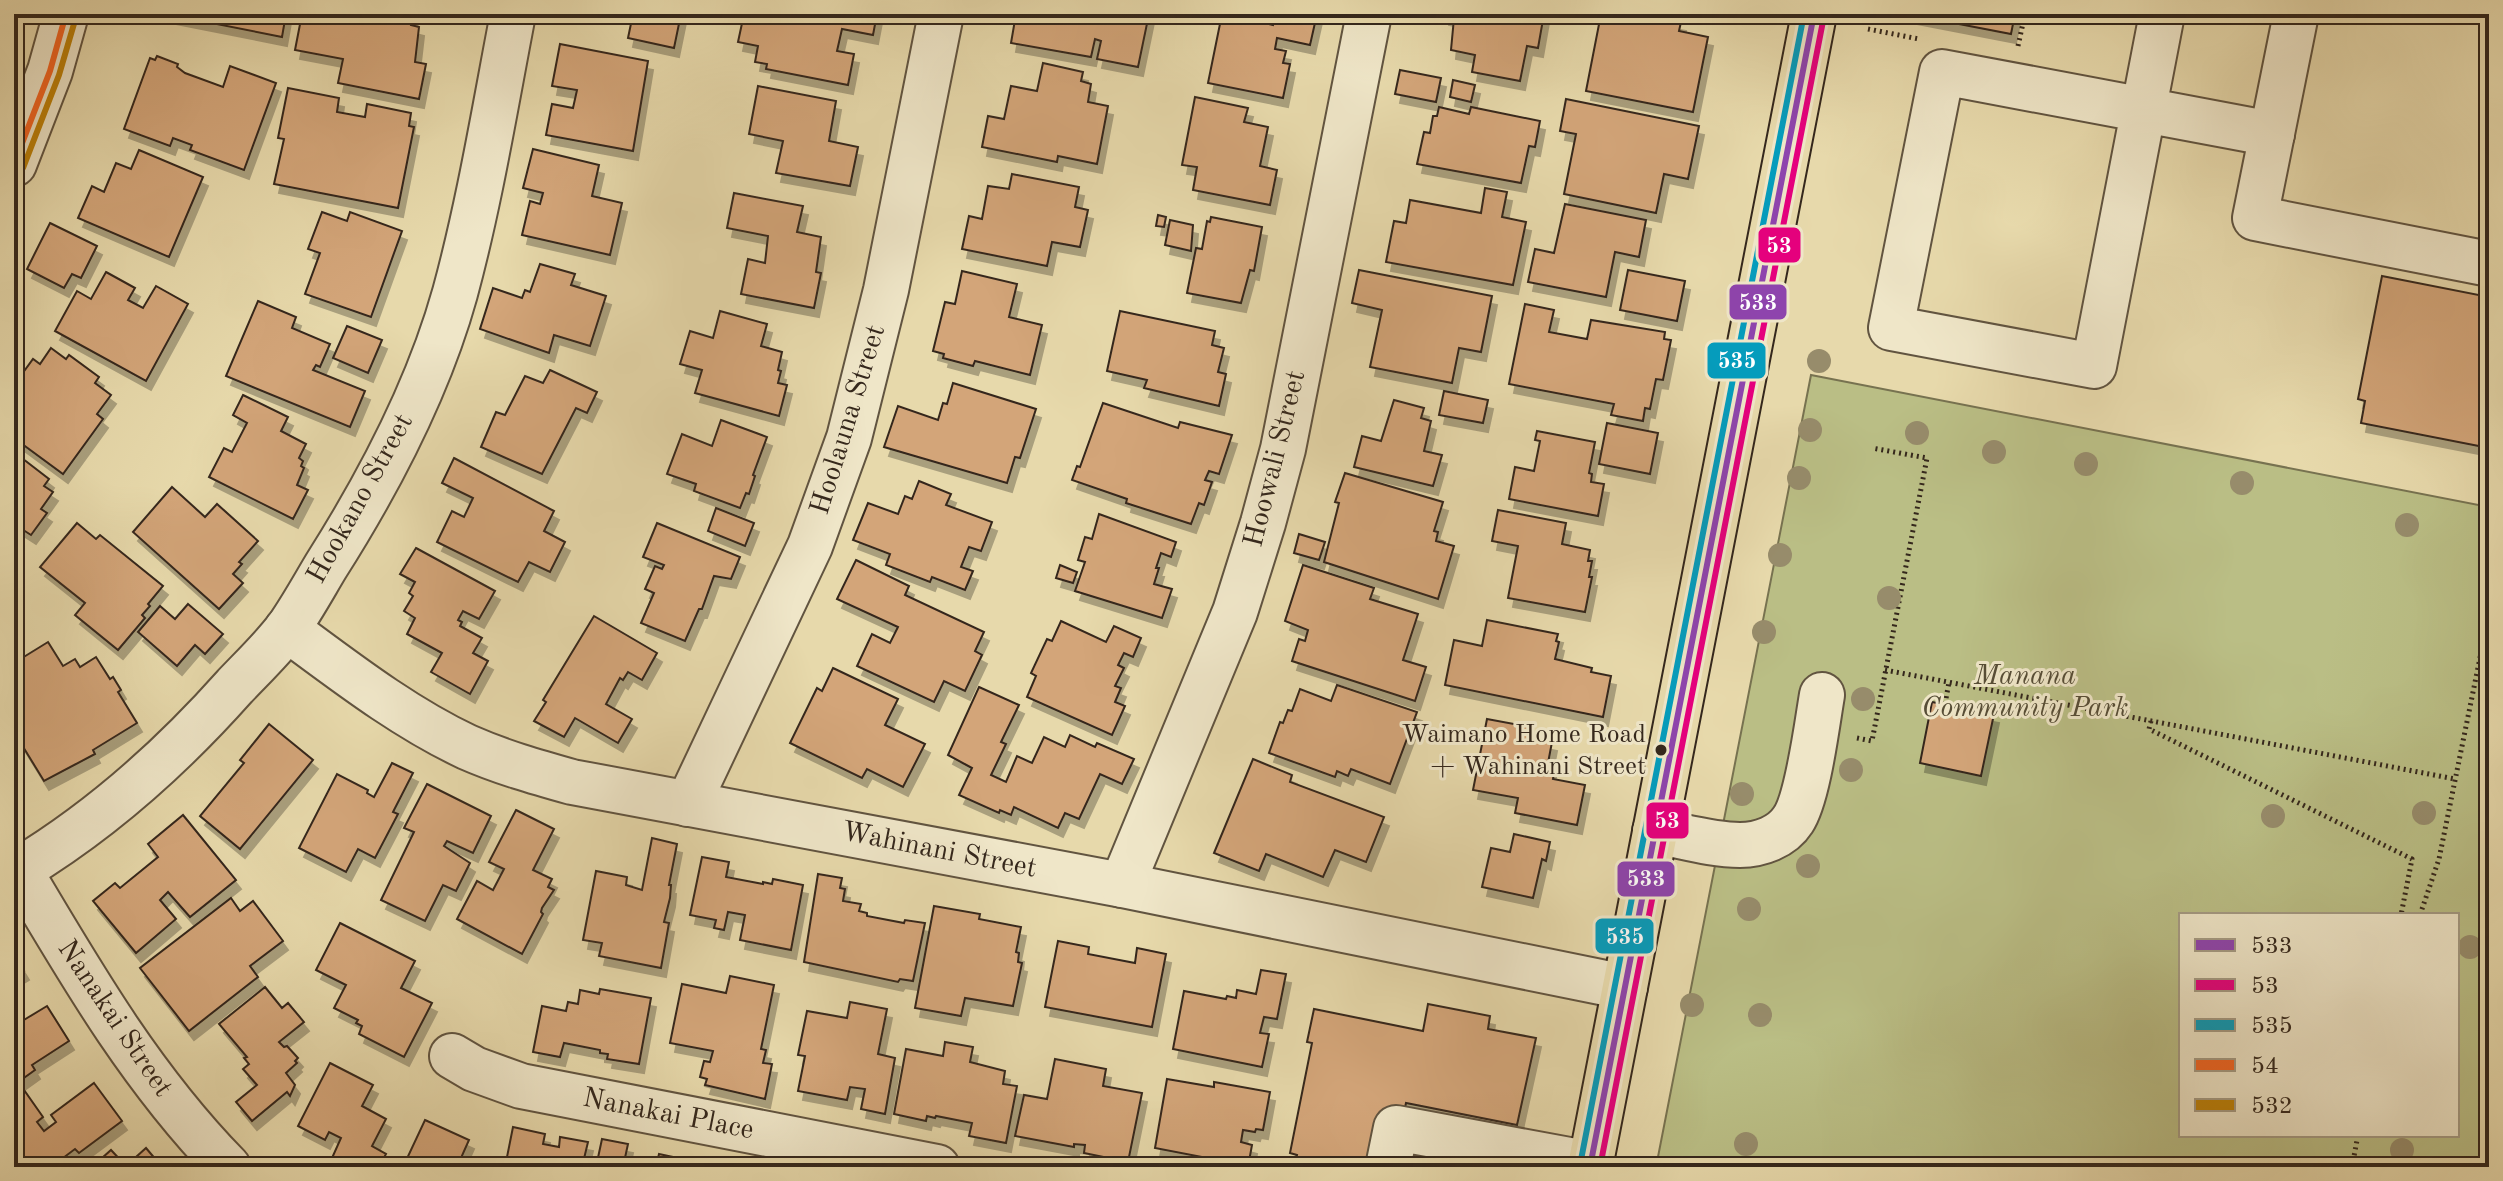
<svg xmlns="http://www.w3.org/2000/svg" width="2503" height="1181" font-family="'Old Standard TT',serif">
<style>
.green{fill:#babe85;stroke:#777250;stroke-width:2;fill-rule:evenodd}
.building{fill:#d3a579;stroke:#34271c;stroke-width:2;filter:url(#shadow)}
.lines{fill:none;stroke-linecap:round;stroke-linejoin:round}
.minor-casing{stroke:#615440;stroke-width:48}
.major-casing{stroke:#34271c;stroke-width:48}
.path{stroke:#34271c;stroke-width:5;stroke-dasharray:2 4;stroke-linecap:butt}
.minor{stroke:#efe6c8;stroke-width:44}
.major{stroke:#e7d9ab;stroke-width:44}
.bus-1-casing{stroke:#efe6c8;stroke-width:12}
.bus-2-casing{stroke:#efe6c8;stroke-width:12}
.bus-3-casing{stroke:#efe6c8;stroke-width:12}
.bus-4-casing{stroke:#efe6c8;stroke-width:12}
.bus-5-casing{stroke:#efe6c8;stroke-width:12}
.bus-1{stroke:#8e44ad;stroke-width:6}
.bus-2{stroke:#e5007d;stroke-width:6}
.bus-3{stroke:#059cbc;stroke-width:6}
.bus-4{stroke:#f26522;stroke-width:6}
.bus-5{stroke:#bc8008;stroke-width:6}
.tree{fill:#978c6b}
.bus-dot{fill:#34271c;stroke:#efe6c8;stroke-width:3}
.labels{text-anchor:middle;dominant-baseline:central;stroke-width:6;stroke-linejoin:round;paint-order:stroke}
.bus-label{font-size:26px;fill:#34271c;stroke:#efe6c8;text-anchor:end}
.street-label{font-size:28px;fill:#34271c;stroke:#efe6c8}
.park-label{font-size:28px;font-style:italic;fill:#564d36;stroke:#efe6c8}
.line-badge{stroke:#efe6c8;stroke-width:3}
.badge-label{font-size:22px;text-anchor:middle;font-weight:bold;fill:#fff}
</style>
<defs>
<filter id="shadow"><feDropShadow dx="5" dy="9" stdDeviation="0" flood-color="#0004"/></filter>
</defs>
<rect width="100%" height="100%" fill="#e7d9ab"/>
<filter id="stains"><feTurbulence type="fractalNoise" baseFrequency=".0025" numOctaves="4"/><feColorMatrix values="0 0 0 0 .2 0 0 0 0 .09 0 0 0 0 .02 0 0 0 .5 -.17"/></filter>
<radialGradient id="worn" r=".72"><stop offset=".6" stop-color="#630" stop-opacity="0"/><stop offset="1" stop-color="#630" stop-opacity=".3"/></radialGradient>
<path class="green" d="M1811 375 2489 507V1167H1656ZM2181 915H2457V1135H2181Z"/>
<g class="building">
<path d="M166 14H286L282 37Z"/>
<path d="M302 14H413L411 25 419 27 415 62 426 64 419 99 338 83 343 59 295 50Z"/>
<path d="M633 14H681L674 48 628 38Z"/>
<path d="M744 14H877L873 35 842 29 837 51 854 54 848 85 766 69 767 64 755 62 758 46 738 42Z"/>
<path d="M1016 14H1149L1138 67 1097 59 1101 41 1095 39 1091 57 1011 43Z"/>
<path d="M1222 14 1273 25 1275 14H1317L1310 45 1277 38 1275 49 1286 51 1283 63 1290 64 1283 98 1208 83Z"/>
<path d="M1444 14H1544L1538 48 1527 46 1520 81 1472 72 1475 55 1451 50 1454 18 1444 16Z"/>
<path d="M1601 14H1639L1681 22 1679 31 1708 37 1693 112 1586 91Z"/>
<path d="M1907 14H2015L2011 34Z"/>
<path d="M560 44 648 61 633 151 546 135 552 104 573 108 577 90 552 86Z"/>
<path d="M157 56 178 64 177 67 185 73 223 87 230 66 276 83 244 170 190 150 192 145 173 138 170 146 124 129 150 58 155 60Z"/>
<path d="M1043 63 1083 72 1081 81 1091 84 1088 102 1108 106 1097 164 1058 156 1057 162 982 147 988 116 1004 119 1011 86 1037 91Z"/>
<path d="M1400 70 1441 78 1436 102 1395 94Z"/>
<path d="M1453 80 1475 85 1471 102 1450 97Z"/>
<path d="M758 86 836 101 829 141 858 147 850 186 776 173 783 141 749 134Z"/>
<path d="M288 88 339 98 337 112 365 117 367 104 411 113 409 126 414 127 398 208 274 184 284 139 278 138Z"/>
<path d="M1195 97 1248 108 1244 122 1268 127 1260 166 1277 170 1270 205 1193 190 1197 167 1182 165Z"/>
<path d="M1566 99 1699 126 1688 179 1664 174 1656 213 1564 194 1576 134 1560 131Z"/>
<path d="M1439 107 1469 114 1471 107 1540 121 1535 147 1529 146 1521 183 1417 164 1424 132 1430 133 1433 116H1437Z"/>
<path d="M533 149 599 165 592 196 622 203 610 255 522 235 530 201 540 204 543 193 523 188Z"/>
<path d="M139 150 203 177 169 257 78 218 92 186 104 192 116 163 131 169Z"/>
<path d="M1012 174 1079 187 1075 207 1088 210 1080 247 1052 242 1047 266 962 249 969 216 982 219 988 186 1009 189Z"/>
<path d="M1485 188 1507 192 1502 217 1526 222 1513 285 1386 262 1394 221 1406 223 1410 200 1481 213Z"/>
<path d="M734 193 803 206 797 232 821 237 816 272 821 273 814 308 741 294 748 259 765 263 768 236 727 228Z"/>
<path d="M1565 204 1646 220 1639 257 1615 252 1606 297 1528 282 1535 249 1554 253Z"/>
<path d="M322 212 347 221 350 212 402 231 371 317 305 294 320 253 308 249Z"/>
<path d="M1158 215 1166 217 1164 227 1156 226Z"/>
<path d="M1211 217 1262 227 1254 271 1250 270 1241 303 1187 293 1196 248 1202 249 1207 221 1210 222Z"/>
<path d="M1170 220 1193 225 1191 251 1165 245Z"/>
<path d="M50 223 97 246 81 278 72 274 64 288 27 269Z"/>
<path d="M540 264 575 274 571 285 606 296 590 346 554 335 549 353 480 329 493 288 522 298 525 290 530 292Z"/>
<path d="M1359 270 1492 296 1481 352 1459 348 1452 383 1370 367 1382 310 1352 303Z"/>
<path d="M1628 270 1685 281 1677 321 1620 310Z"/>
<path d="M962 271 1017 284 1009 317 1042 325 1030 375 975 361 973 366 943 358 944 354 933 351 945 302 955 304Z"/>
<path d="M106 272 135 288 128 300 143 308 156 286 188 304 146 381 55 331 77 291 91 299Z"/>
<path d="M2382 276 2489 297V448L2361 423 2365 401 2358 399Z"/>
<path d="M258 301 296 317 292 328 330 344 320 367 316 365 313 370 365 391 350 427 226 376Z"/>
<path d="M1525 304 1554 310 1549 332 1587 339 1591 320 1665 332 1664 339 1671 340 1663 380 1656 379 1650 409 1645 408 1643 421 1611 415 1614 404 1509 384Z"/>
<path d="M720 311 767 324 761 346 782 352 778 370 781 371 778 383 787 385 779 416 695 393 702 370 680 364 690 331 713 338Z"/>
<path d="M1120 311 1215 331 1212 345 1224 348 1218 372 1226 374 1219 406 1144 388 1147 380 1107 371Z"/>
<path d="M347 326 382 340 368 373 333 358Z"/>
<path d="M51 348 66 359 69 355 99 377 95 383 111 395 97 414 103 419 63 474 14 438V385L33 359 40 364Z"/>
<path d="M550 370 597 392 587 413 576 408 542 474 481 447 496 412 505 415 525 376 543 383Z"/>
<path d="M953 383 1036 409 1020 458 1015 457 1007 483 884 447 898 406 938 420 943 403 947 404Z"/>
<path d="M1444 391 1488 400 1483 423 1439 415Z"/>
<path d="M243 395 288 417 281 431 306 444 299 458 303 461 301 466 304 468 297 485 308 490 293 519 209 477 224 448 232 452 247 423 233 415Z"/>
<path d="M1394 400 1424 408 1421 418 1431 421 1424 451 1442 455 1433 486 1354 467 1362 436 1381 441Z"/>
<path d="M1103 403 1178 428 1180 422 1232 435 1219 474 1209 471 1205 480 1212 482 1204 505 1199 503 1191 524 1126 503 1127 499 1072 480 1077 466 1080 467Z"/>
<path d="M721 420 767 437 753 475 755 476 749 494 746 493 740 508 694 491 696 484 667 474 682 434 712 446Z"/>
<path d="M1607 423 1658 433 1650 474 1599 464Z"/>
<path d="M1537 431 1595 442 1589 473 1592 474 1591 482 1604 484 1598 516 1509 499 1515 467 1534 471 1540 441 1535 440Z"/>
<path d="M14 452 49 479 44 486 53 492 41 509 47 513 31 535 14 524Z"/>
<path d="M454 458 554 511 544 531 565 542 550 572 529 562 518 582 437 542 452 511 464 517 473 498 442 483Z"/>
<path d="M1345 473 1443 502 1434 531 1438 532 1436 541 1454 546 1438 599 1324 562 1339 503 1335 502Z"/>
<path d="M919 481 951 494 946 505 992 522 981 551 969 547 961 567 973 571 965 590 932 577 930 582 886 565 890 554 853 540 868 503 898 514 905 496 912 499Z"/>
<path d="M172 487 205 517 217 504 258 541 239 562 242 564 233 574 243 583 219 609 133 532Z"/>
<path d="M716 508 754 523 745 546 708 531Z"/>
<path d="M1498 510 1566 523 1562 544 1590 550 1588 561H1592L1589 577H1592L1585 612 1508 598 1518 546 1492 541Z"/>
<path d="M1099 514 1176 542 1171 557 1161 553 1156 568H1159L1154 584 1172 589 1162 618 1075 591 1085 562 1078 560 1085 537 1092 539Z"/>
<path d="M77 523 96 539 100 535 163 586 148 604 150 606 142 615 145 618 118 650 75 615 85 603 40 567Z"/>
<path d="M657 523 740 557 731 579 714 576 702 609H699L685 641 641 623 654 593 645 589 655 566 662 569 664 565 643 557Z"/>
<path d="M1299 534 1325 542 1319 560 1294 553Z"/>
<path d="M416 548 495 591 479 619 463 611 458 620 462 622 460 626 482 638 473 653 488 661 470 694 431 672 442 653 407 634 415 618 404 611 413 596 409 593 415 582 400 574Z"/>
<path d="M856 560 909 586 905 595 984 632 975 651 982 655 965 691 944 681 934 702 857 666 872 634 890 643 898 627 837 599Z"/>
<path d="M1060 565 1077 572 1073 583 1056 578Z"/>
<path d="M1303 565 1374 588 1370 599 1418 614 1403 660 1426 667 1415 701 1292 661 1299 639 1305 641 1308 630 1285 621Z"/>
<path d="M188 604 223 634 205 654 195 645 177 666 138 632 160 606 175 619Z"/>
<path d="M594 616 657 653 642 680 628 672 623 680 620 678 606 704 632 719 618 743 575 718 564 737 534 721 546 702 543 700Z"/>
<path d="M1487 620 1558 634 1556 641 1559 642 1555 659 1592 668 1591 672 1611 676 1603 717 1445 685 1454 640 1482 646Z"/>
<path d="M1061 621 1106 642 1114 626 1141 638 1133 657 1124 653 1118 665 1124 668 1115 686 1121 688 1115 702 1125 706 1112 735 1027 697 1036 676 1031 673 1047 639 1052 641Z"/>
<path d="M48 642 63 666 75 659 80 667 96 657 110 679 113 677 121 690 118 692 137 723 93 750 95 754 44 781 14 732V663Z"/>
<path d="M833 668 898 699 885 725 925 744 903 787 867 769 862 778 790 743 817 688 822 691Z"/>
<path d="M1337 685 1417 712 1390 784 1351 769 1348 776 1337 771 1335 777 1269 753 1280 722 1283 723 1288 710 1292 711 1300 689 1331 701Z"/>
<path d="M979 687 1019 705 1001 742 1006 744 991 775 1006 782 1017 756 1032 763 1044 737 1065 747 1070 735 1095 747 1097 743 1134 759 1122 784 1100 774 1079 819 1065 813 1058 828 1014 807 1011 815 1000 810 999 813 959 795 972 768 948 755Z"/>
<path d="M1932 702 1994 714 1981 776 1920 763Z"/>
<path d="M1487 719 1530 727 1529 737 1552 742 1548 763 1552 764 1550 773H1554L1553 779 1585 785 1577 825 1515 813 1518 798 1473 790Z"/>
<path d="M269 724 313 760 240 849 200 816 244 763 240 760Z"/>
<path d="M1253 759 1292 775 1290 782 1384 817 1366 862 1335 850 1323 877 1266 854 1259 871 1214 853Z"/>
<path d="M392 763 413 773 393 812 398 814 375 858 358 849 346 872 299 848 337 774 368 790 367 793 374 797Z"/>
<path d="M427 784 491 816 473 853 447 841 444 846 470 863 456 891 443 885 425 921 381 900 414 832 404 828Z"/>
<path d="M516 810 554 829 533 870 552 879 548 887 554 890 542 908 541 912 543 914 522 954 457 919 477 881 493 890 504 869 489 862Z"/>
<path d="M183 815 236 880 190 917 168 892 160 900 176 919 136 953 93 901 115 883 120 888 158 857 148 844Z"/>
<path d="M1514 834 1550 842 1546 861 1542 859 1533 898 1482 887 1491 848 1510 852Z"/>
<path d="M652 838 677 844 669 885H671L670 898 664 922 669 923 661 968 599 956 602 943 583 940 596 871 627 877 626 885 642 890Z"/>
<path d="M702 857 729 862 726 877 763 884V882L772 884 773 879 803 885 791 950 740 940 745 915 728 912 724 930 714 928 716 920 690 915Z"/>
<path d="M818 874 842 878 840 888 845 889 843 901 861 904 859 911 867 913V916L904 923 905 920 925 923 913 981 900 979 898 982 804 962Z"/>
<path d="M231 898 240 911 253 901 283 941 250 966 258 977 189 1031 140 968Z"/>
<path d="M934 906 980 914 979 919 1021 927 1016 952 1019 953 1018 962 1022 963 1013 1006 965 998 961 1016 915 1008Z"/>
<path d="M340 923 415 961 401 988 432 1003 404 1057 359 1034 362 1026 356 1023 358 1020 334 1008 346 985 316 970Z"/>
<path d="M1058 941 1089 947 1088 954 1135 963 1137 948 1166 954 1152 1027 1045 1007Z"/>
<path d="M14 955 24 971 14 977Z"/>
<path d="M1261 970 1286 974 1277 1019 1264 1017 1260 1033 1269 1034 1262 1067 1173 1049 1184 991 1226 999 1227 996 1236 998 1237 990 1256 994Z"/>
<path d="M730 976 774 985 761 1049 766 1050 763 1063 772 1064 765 1099 705 1085 707 1079 700 1077 704 1061 710 1062 713 1051 670 1043 682 984 726 993Z"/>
<path d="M265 987 282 1008 288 1003 304 1022 279 1042 284 1047 287 1046 298 1058 295 1061 297 1063 286 1073 295 1085 290 1096 287 1092 252 1121 236 1102 257 1085 243 1069 249 1064 244 1058 247 1057 219 1024Z"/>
<path d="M600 989 651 998 639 1064 607 1059 608 1054 600 1053V1050L564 1043 560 1057 533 1052 542 1006 566 1011 568 1002 578 1004 580 990 599 994Z"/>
<path d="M850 1002 887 1009 878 1054 895 1058 885 1114 861 1109 865 1089 850 1087 847 1100 798 1091 805 1056 798 1055 807 1011 847 1018Z"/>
<path d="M1428 1004 1490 1016 1488 1029 1536 1038 1517 1125 1406 1103 1402 1122 1372 1167 1323 1160 1321 1165 1296 1160 1297 1155 1290 1153 1312 1043 1307 1042 1314 1009 1423 1031Z"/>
<path d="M47 1006 69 1041 32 1065 35 1070 14 1085V1026Z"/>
<path d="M945 1042 973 1047 970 1062 1005 1071 1003 1084 1017 1086 1006 1143 969 1136 972 1123 936 1116 935 1118 927 1116 926 1121 894 1114 906 1049 943 1056Z"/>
<path d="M1055 1059 1106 1069 1103 1086 1142 1093 1128 1162 1084 1153 1085 1145 1074 1144V1147L1015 1136 1024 1095 1047 1099Z"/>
<path d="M330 1063 373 1085 362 1106 386 1119 372 1146 386 1154 379 1167H328L341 1138 329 1132 325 1140 298 1126Z"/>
<path d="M1167 1079 1214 1087V1082L1270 1092 1263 1130 1256 1129 1255 1132 1243 1130 1241 1142 1252 1145 1248 1167H1222L1223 1161 1155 1148Z"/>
<path d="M94 1083 122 1121 79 1153 75 1149 51 1167H22L16 1158 14 1159V1098L24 1090 43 1117 37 1122 44 1131 56 1122 51 1115Z"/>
<path d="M425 1120 469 1140 457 1167H403Z"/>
<path d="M513 1127 545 1134 543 1144 559 1147 560 1137 588 1142 582 1167H505Z"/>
<path d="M602 1139 628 1144 623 1167H596Z"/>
<path d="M146 1148 162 1167 166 1163 170 1167H92L111 1150 126 1166Z"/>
<path d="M659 1154 692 1161 691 1166 698 1167H656Z"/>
</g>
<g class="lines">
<defs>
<g id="minor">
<path d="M2162 14 2094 366 1891 328 1942 72 2272 134"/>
<path d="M2296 14 2255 218 2489 264"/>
<path d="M14 164 50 71 66 14"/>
<path d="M287 629C344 671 403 717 467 747 501 762 536 772 572 782L1122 885 1625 987"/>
<path d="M688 804 810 546 849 438 886 290 941 14"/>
<path d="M1655 831C1683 836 1712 845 1740 845 1760 845 1782 837 1793 820 1808 798 1817 724 1822 695"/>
<path d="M14 861C78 969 139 1076 228 1167"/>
<path d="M19 870C102 820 171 758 235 686 253 667 273 648 288 628 302 608 314 586 326 566 380 481 428 390 455 293 480 201 495 107 513 14"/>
<path d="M1122 885 1235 612 1263 523 1283 449 1369 14"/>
<path d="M452 1056 474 1069 521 1086 937 1167"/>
<path d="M1388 1167 1396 1128 1591 1164"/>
</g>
<path id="major" d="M1590 1167 1814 14"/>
</defs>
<use href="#minor" class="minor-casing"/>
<use href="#major" class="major-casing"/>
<g class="path">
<path d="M1868 29 1919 39"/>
<path d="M2018 46 2025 14"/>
<path d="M1885 670 2455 779"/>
<path d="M1945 704 1949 682"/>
<path d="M2151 721 2149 729 2412 859 2401 915"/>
<path d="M1857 738 1872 741 1927 458 1872 448"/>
<path d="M2420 915 2439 859 2482 648"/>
<path d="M2352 1167 2358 1135"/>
</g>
<use href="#minor" class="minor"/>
<use href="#major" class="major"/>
<defs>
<path id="bus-1" d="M1590 1167 1814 14"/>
<path id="bus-2" d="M1600 1167 1824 16"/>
<path id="bus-3" d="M1580 1165 1804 14"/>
<path id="bus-4" d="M14 164 50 71 66 14"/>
<path id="bus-5" d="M23 168 59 75 76 17"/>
</defs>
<use href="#bus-1" class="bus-1-casing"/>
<use href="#bus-2" class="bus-2-casing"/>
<use href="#bus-3" class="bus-3-casing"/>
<use href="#bus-4" class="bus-4-casing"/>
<use href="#bus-5" class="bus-5-casing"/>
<use href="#bus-1" class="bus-1"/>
<use href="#bus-2" class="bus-2"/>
<use href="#bus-3" class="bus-3"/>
<use href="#bus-4" class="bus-4"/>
<use href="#bus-5" class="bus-5"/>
</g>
<g class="tree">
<circle cx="1819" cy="361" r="12"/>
<circle cx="1810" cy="430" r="12"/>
<circle cx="1917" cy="433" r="12"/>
<circle cx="1994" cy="452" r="12"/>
<circle cx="2086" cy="464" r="12"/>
<circle cx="1799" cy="478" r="12"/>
<circle cx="2242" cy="483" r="12"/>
<circle cx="2407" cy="525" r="12"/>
<circle cx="1780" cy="555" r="12"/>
<circle cx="1889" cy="598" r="12"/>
<circle cx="1764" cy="632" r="12"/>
<circle cx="1863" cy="699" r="12"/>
<circle cx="1851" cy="770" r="12"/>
<circle cx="1742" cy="794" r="12"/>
<circle cx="2424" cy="813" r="12"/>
<circle cx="2273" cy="816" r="12"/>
<circle cx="1808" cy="866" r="12"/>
<circle cx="1749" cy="909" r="12"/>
<circle cx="2470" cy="947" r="12"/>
<circle cx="1692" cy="1005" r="12"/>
<circle cx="1760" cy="1015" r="12"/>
<circle cx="1746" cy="1144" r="12"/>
<circle cx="2402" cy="1150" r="12"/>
</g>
<circle class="bus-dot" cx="1661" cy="750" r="7"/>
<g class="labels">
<g class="bus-label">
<text x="1646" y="735">Waimano Home Road<tspan x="1646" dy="32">+ Wahinani Street</tspan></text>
</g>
<g class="street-label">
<text transform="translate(849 420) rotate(-73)">Hoolauna Street</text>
<text transform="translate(1276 459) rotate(-76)">Hoowali Street</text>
<text transform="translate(361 499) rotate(-61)">Hookano Street</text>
<text transform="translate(939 851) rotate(11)">Wahinani Street</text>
<text transform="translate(114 1019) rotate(56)">Nanakai Street</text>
<text transform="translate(668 1115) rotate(11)">Nanakai Place</text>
</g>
<g class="park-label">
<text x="2025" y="677">Manana<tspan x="2025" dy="32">Community Park</tspan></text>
</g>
</g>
<g class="line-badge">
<rect x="1757" y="226" width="45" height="38" rx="8" fill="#e5007d"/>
<rect x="1728" y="283" width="60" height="38" rx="8" fill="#8e44ad"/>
<rect x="1706" y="341" width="61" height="39" rx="8" fill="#059cbc"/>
<rect x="1645" y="801" width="45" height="39" rx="8" fill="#e5007d"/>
<rect x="1616" y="860" width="60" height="38" rx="8" fill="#8e44ad"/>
<rect x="1594" y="917" width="61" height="38" rx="8" fill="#059cbc"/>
</g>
<g class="badge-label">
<text x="1779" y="253">53</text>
<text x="1758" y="310">533</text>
<text x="1737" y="368">535</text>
<text x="1667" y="828">53</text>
<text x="1646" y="886">533</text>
<text x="1625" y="944">535</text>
</g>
<rect width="2503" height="1181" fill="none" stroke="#e7d9ab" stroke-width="48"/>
<rect x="16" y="16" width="2471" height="1149" fill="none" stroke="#34271c" stroke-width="4"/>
<rect x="24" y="24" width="2455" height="1133" fill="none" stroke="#34271c" stroke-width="2"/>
<rect x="2179" y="913" width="280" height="224" fill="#efe6c8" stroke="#a49a83" stroke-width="2"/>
<rect x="2195" y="939" width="40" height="12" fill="#8e44ad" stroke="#a49a83" stroke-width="2"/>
<text x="2251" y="953" font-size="24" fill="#34271c">533</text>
<rect x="2195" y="979" width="40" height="12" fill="#e5007d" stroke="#a49a83" stroke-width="2"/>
<text x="2251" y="993" font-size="24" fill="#34271c">53</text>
<rect x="2195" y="1019" width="40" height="12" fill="#059cbc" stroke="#a49a83" stroke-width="2"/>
<text x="2251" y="1033" font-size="24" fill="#34271c">535</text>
<rect x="2195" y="1059" width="40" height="12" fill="#f26522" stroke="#a49a83" stroke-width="2"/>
<text x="2251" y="1073" font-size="24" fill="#34271c">54</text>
<rect x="2195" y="1099" width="40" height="12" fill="#bc8008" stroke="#a49a83" stroke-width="2"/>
<text x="2251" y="1113" font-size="24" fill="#34271c">532</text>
<rect width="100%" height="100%" filter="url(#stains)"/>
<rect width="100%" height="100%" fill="url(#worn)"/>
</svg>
